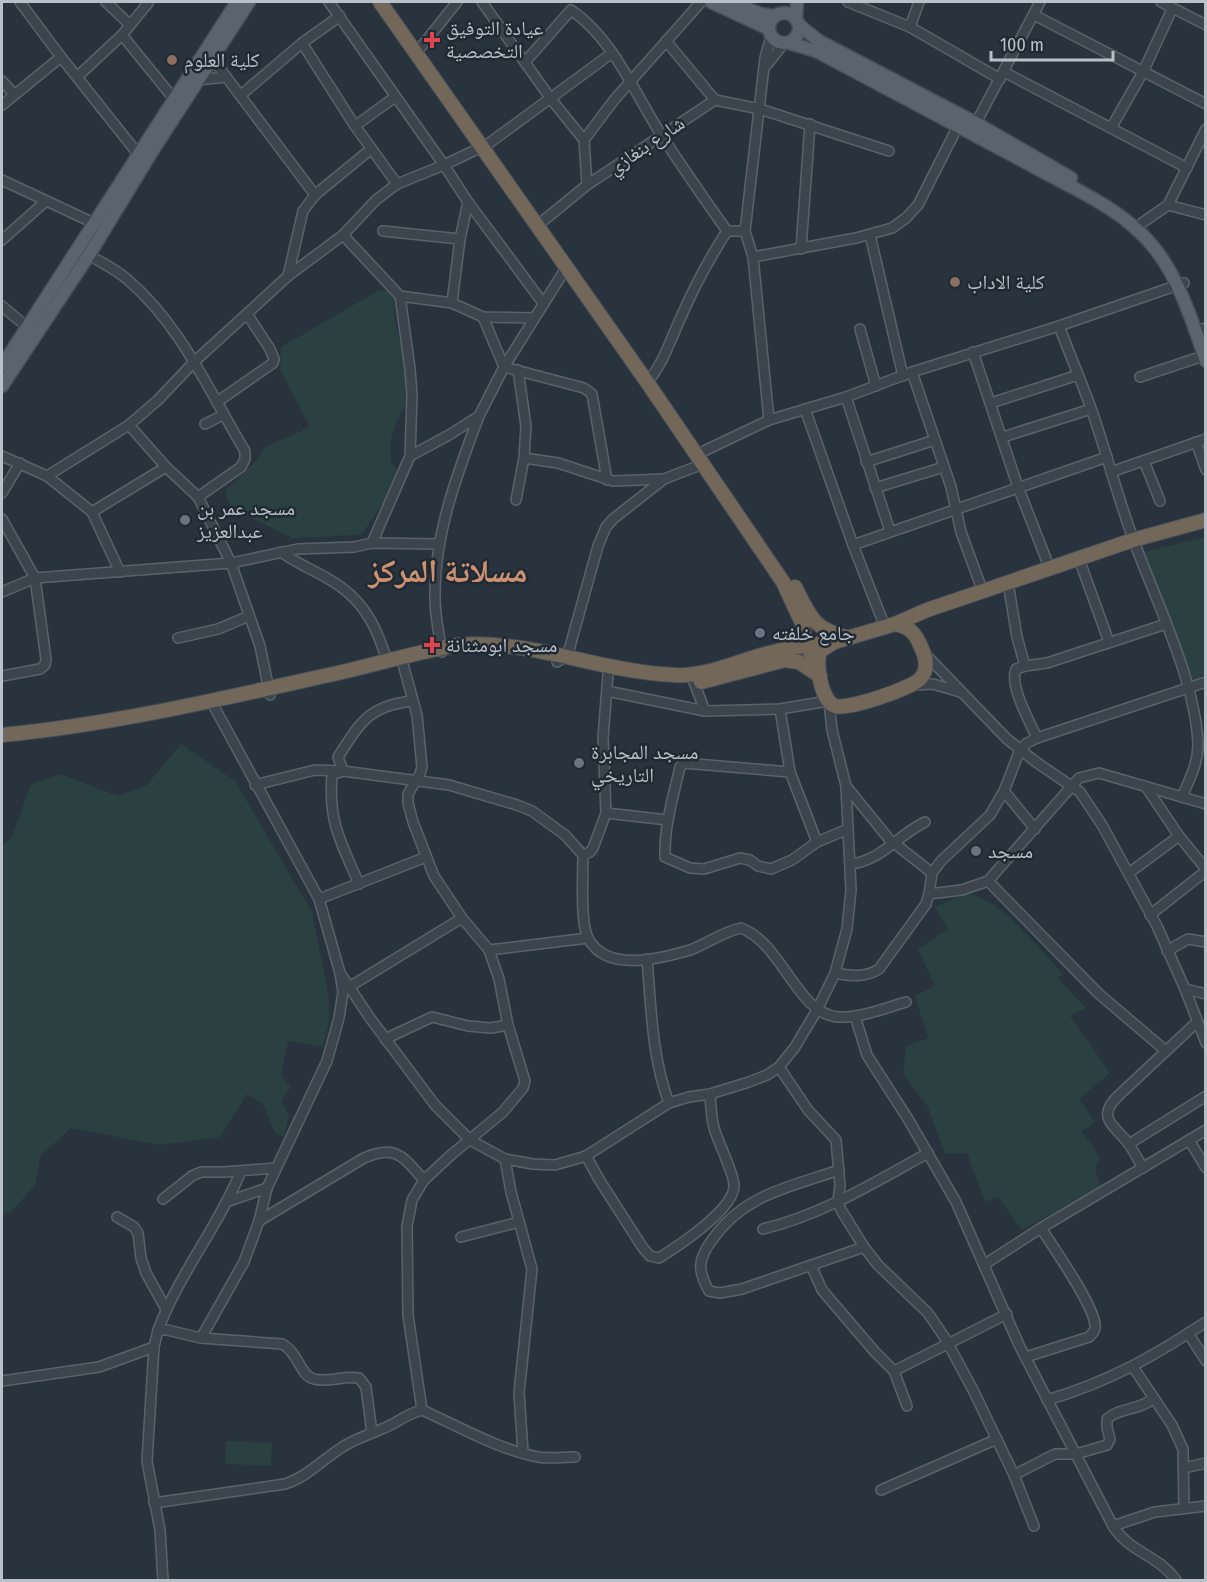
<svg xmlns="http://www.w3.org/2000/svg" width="1207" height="1582" font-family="'Fira Sans Condensed','Noto Naskh Arabic',sans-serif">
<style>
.green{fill:#2b4040}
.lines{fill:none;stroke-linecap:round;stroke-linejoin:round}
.minor-casing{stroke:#5a636c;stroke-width:12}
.major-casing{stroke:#454e57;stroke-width:15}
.highway-casing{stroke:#475059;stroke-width:16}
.minor{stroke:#3c454e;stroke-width:9}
.major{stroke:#5a646e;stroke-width:12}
.highway{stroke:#73675a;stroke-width:14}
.health-dot{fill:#e0444e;stroke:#212a33;stroke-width:2}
.education-dot{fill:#8d6e63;stroke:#212a33;stroke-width:2}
.worship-dot{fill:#6b7280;stroke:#212a33;stroke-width:2}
.labels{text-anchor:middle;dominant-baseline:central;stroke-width:5;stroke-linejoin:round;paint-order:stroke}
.poi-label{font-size:20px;fill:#b8c0c9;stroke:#212a33;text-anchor:start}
.street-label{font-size:20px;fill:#b8c0c9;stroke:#212a33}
.town-label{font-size:32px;font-weight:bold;fill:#cb9171;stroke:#212a33}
</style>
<rect width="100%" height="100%" fill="#28333e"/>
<g class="green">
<path d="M394 289V319L406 362V403L396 423 390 442 391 461 402 477 361 535 293 538 231 508 225 491 256 461 266 447 310 427 280 369 281 347 378 291Z"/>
<path d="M1205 537V675L1193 680 1144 552Z"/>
<path d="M181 744 235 781 312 912 329 997V1021L323 1047 288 1041 281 1076 291 1087 281 1101 289 1115 284 1137 275 1133 263 1104 247 1094 220 1137 159 1145 71 1128 41 1155 35 1185 11 1212 2 1214V845L11 839 31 784 61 774 117 796 146 786Z"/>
<path d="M968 893C1003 901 1038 948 1063 974L1058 978 1086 1008 1070 1016 1110 1073 1079 1099 1095 1122 1081 1132 1092 1144 1100 1160 1095 1167 1100 1187 1022 1230 998 1197 985 1202 967 1153 945 1154 928 1107 903 1074 906 1046 928 1038 915 996 935 986 918 949 948 929 935 907Z"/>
<path d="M226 1441 272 1443 271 1466 225 1464Z"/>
</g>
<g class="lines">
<defs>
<g id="minor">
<path d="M20 2 61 57"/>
<path d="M106 2 130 25"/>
<path d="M329 2 444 165 468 202 543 303"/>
<path d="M482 2 551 99 584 140"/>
<path d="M848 2 910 27 1000 79"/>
<path d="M1161 2 1206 25"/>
<path d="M1034 15 1206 104"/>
<path d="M910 27 919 2"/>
<path d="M122 35 174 99"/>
<path d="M666 41 715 100"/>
<path d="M302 43 355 126 397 184"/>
<path d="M421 47 457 2"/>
<path d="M212 58 315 195"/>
<path d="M525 62 571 10C614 39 634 93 662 136 683 168 705 200 727 231H745"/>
<path d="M766 66 784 43"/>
<path d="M1004 72 1187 168"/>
<path d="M77 77 122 35 149 2"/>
<path d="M198 80 226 77"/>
<path d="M2 81 14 94"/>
<path d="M241 95 302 43 340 16"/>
<path d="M2 105 61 57 138 154"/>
<path d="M976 123 1040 2"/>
<path d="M355 126 395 97"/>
<path d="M1111 128 1143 72 1172 9"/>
<path d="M2 180 100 226"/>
<path d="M587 185 584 140 614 100 701 2"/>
<path d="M1168 205 1206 215"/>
<path d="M543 221 587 185 715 100 760 109 889 151"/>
<path d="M1142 223 1168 205 1206 129"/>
<path d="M383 231 460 239"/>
<path d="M343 235 400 296 410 369 412 395 410 456"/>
<path d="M870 235 903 376"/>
<path d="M2 240 46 201"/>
<path d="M801 249 810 124"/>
<path d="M89 255C102 263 117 270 128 280 181 325 210 393 245 451V459L241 467 198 497"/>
<path d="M753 257 856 238 892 228 906 218 918 205 960 122"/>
<path d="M288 276 303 211 315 195 371 149"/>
<path d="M400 296 452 303 483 317 534 318"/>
<path d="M452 303 460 239 468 202"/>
<path d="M2 306 27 327"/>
<path d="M483 317 504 367 584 388 592 394 607 480"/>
<path d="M1059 326C1070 355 1082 383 1092 411 1107 454 1118 499 1134 541 1156 602 1196 681 1198 745 1198 764 1189 780 1182 797"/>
<path d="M860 329 876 386"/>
<path d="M1202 329 1206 328"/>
<path d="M973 352 1018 487 1050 569"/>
<path d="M912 372 951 487 961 532 983 592"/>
<path d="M1140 377 1206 355"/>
<path d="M647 382C663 365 671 338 681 317 694 287 709 259 727 231"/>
<path d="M846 397 890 531"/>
<path d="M217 402 273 363 274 359 270 349 247 314"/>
<path d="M991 403 1078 375"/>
<path d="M805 409 853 545 885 627"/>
<path d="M769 420 753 257 745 231 765 58 771 36"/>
<path d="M205 424 223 415"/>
<path d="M129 425 166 467 198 497 231 563 260 646 270 695"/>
<path d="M1003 437 1091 409"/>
<path d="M1196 442 1206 470"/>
<path d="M704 451 769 420 846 397 912 372 1059 326 1184 283"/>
<path d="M2 456 47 476 92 512 120 572"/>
<path d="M524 458 558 463 613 481 664 479"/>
<path d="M1144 461 1160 501"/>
<path d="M866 462 935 440"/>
<path d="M1111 472 1206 439"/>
<path d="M47 476 129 425 158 400 194 362 288 276 343 235 376 200 397 184 444 165 488 144 612 53"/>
<path d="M875 488 944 467"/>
<path d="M2 493 20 463"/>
<path d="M516 500 524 458 526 426 518 370"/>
<path d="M92 512 166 467"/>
<path d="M2 519 35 578 46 659 45 665 40 669 2 676"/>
<path d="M372 543 410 456 449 435 479 416 504 367 566 268"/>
<path d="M853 545 1107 457"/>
<path d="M281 552C300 566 322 573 341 587 367 606 378 631 387 661"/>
<path d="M1079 559 1109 642"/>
<path d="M1008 583 1017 637 1025 666"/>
<path d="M2 592 35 578 231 563 298 549 354 547 372 543 439 544"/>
<path d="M178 638 218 629 249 616"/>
<path d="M442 652C439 634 435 616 435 598 434 535 457 474 479 416"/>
<path d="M925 654 1007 739 1036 762 1080 792 1102 825 1157 926 1185 989 1206 1043"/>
<path d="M557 662 565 657 569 650 598 546 606 527 613 519 664 479 703 464"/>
<path d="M403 664 417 715 422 767 420 774 408 794V803L413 822 434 876 462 918 489 950 499 979 508 1025 525 1081 523 1088 503 1112 451 1155 424 1180 412 1200 407 1226 408 1315 422 1410"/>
<path d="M692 677 705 711"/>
<path d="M915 685 933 684 960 692"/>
<path d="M607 691 705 711 780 709 828 701"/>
<path d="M780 709 790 772 817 842"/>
<path d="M1037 738C1030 722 1009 686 1016 669L1025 666 1047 663 1166 624"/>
<path d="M790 772 684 763 680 767C673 797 664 827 665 857L690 868 704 869 740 858 750 860 758 866 771 869 792 860 817 842 848 829"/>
<path d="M255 785 315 770 343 771 449 785 517 805 532 811 565 835 583 855C583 875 580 921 588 938 606 973 659 959 690 950 707 944 722 932 741 928 783 944 797 1014 838 1017 861 1018 885 1008 906 1002"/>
<path d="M846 786 889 839 932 873"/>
<path d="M1146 787 1179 836 1206 869"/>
<path d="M1004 791 1035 829"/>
<path d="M606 813 668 820"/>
<path d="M583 855 590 852 593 848 606 813 603 738 608 674"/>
<path d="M850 864C881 861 898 835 925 822"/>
<path d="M1129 873 1179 836"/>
<path d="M988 881 1099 994 1166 1051"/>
<path d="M359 884C341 842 328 822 332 775L343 771 338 757C360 723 368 706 412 701"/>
<path d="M929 894 932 873 941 861 990 815 1004 791 1020 750 1027 743 1037 738 1206 682"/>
<path d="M319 899 426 857"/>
<path d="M1150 915 1206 871"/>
<path d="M489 950 588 938"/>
<path d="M1167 951 1188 939 1206 942"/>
<path d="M647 959C651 1007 652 1058 669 1103"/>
<path d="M340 973 370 1018 435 1105 470 1140 505 1159 533 1164 555 1165 586 1156 669 1103 689 1097 710 1094 749 1082 767 1075 779 1067 795 1047 817 1010 835 973 847 929 851 890 846 786 832 730 829 702"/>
<path d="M835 973C851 976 865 978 879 969L926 904 929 894 962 890 988 881 1079 778 1099 773 1206 804"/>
<path d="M349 987 462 918"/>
<path d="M1185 989 1206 994"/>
<path d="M855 1016 867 1055 908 1119 956 1202 1019 1345 1113 1526C1130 1553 1157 1554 1176 1580"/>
<path d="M385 1039 432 1017 468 1026 491 1028 508 1025"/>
<path d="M779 1067 808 1110 836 1140 840 1185 838 1202 841 1210 864 1247 878 1265 928 1313 945 1338 973 1390 1014 1475 1034 1526"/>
<path d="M1189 1140 1206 1168"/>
<path d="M1129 1144 1206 1096"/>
<path d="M586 1156 600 1181 643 1248 650 1256 659 1258C678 1246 735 1209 734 1185 734 1174 719 1144 715 1131 711 1120 711 1106 710 1094"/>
<path d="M505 1159 511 1192 532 1269 519 1393 523 1452"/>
<path d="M1143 1168C1138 1160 1134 1151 1128 1143 1115 1126 1096 1118 1117 1097L1197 1022"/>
<path d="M839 1170C790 1187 744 1194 712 1240 698 1259 697 1270 709 1291L720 1293 742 1289 864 1247"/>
<path d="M163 1199 192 1176 201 1172H224L276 1168"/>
<path d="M229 1201 267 1188"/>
<path d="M117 1217 134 1227 138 1233 141 1258 146 1273 166 1309"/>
<path d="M259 1221 364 1158C397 1144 403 1157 424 1180"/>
<path d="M763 1229C822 1215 875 1182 928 1153"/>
<path d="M461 1237 519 1222"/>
<path d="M985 1264 1041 1228 1206 1130"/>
<path d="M811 1265 822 1290 875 1352 894 1371 907 1406"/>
<path d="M158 1330C179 1274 218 1227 241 1171"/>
<path d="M1188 1333 1206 1361"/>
<path d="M201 1338 244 1262 259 1221 267 1188 327 1061 339 1018 343 992 340 973 319 899 211 701"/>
<path d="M1026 1357 1089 1337C1093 1333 1096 1330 1095 1325 1094 1305 1053 1247 1041 1228"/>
<path d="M1133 1367 1172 1425 1183 1449 1184 1508"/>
<path d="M894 1371 1007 1314"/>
<path d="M2 1381 99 1367 154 1347"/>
<path d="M1047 1400C1109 1382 1152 1357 1206 1322"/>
<path d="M1184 1468 1206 1463"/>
<path d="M1014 1475 1055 1454H1076L1107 1445 1110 1439 1107 1428V1419C1120 1407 1139 1411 1154 1398"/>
<path d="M881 1490 997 1439"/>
<path d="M154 1503 285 1484C307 1477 322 1460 341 1448 354 1439 369 1435 384 1428 397 1423 408 1413 422 1410 460 1427 497 1449 538 1457 550 1459 563 1457 575 1457"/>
<path d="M1113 1526 1155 1512 1206 1506"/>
<path d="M163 1580 160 1530 147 1461 154 1347 158 1330H167L201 1338 282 1344C299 1353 300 1376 314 1379 329 1383 344 1375 359 1378L366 1387 372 1433"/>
</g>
<g id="major">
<path d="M711 2 769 29"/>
<path d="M731 2 761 14 774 16"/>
<circle cx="784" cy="28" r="15"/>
<path d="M796 18 797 2"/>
<path d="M799 25 819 41 976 123 1071 178"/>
<path d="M789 43 816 51C886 88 955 125 1025 162 1069 187 1124 208 1156 250 1180 281 1193 324 1206 361"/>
<path d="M2 366 237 2"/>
<path d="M2 386 89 255 153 150 249 2"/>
</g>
<g id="highway">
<path d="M380 2 647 382 783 582 802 623 806 645 817 665"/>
<path d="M795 587C811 618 813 629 849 638"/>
<path d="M895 624 927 610 1133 540 1206 520"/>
<path d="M895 624C910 627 916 634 921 647 926 657 929 668 921 678 913 688 848 710 835 706 821 701 815 663 820 651L834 642Z"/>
<path d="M701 682 785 660 799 662 820 676"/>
<path d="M2 735C117 724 229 697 342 672 380 663 418 652 457 645 532 639 600 672 674 675 705 677 733 663 762 655 786 648 810 644 834 642"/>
</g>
</defs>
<use href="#minor" class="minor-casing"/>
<use href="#major" class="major-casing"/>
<use href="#highway" class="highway-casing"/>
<use href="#minor" class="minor"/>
<use href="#major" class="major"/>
<use href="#highway" class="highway"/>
</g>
<g class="health-dot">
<path d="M429 31h6v6h6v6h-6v6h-6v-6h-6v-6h6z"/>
<path d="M429 636h6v6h6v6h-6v6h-6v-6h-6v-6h6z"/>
</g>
<g class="education-dot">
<circle cx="172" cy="60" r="6"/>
<circle cx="955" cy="282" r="6"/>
</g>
<g class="worship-dot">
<circle cx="185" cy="520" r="6"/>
<circle cx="760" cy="633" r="6"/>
<circle cx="579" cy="763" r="6"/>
<circle cx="976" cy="851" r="6"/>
</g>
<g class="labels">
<g class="poi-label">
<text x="446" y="28">عيادة التوفيق<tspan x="446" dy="23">التخصصية</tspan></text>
<text x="184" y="60">كلية العلوم</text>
<text x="967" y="282">كلية الاداب</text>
<text x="197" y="508">مسجد عمر بن<tspan x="197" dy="23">عبدالعزيز</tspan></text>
<text x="772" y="633">جامع خلفته</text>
<text x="446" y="645">مسجد ابومثنانة</text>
<text x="591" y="752">مسجد المجابرة<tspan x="591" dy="23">التاريخي</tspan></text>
<text x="988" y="851">مسجد</text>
</g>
<g class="street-label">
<text transform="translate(646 145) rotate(-34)">شارع بنغازي</text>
</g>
<g class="town-label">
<text x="448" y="571">مسلاتة المركز</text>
</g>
</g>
<rect width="1207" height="1582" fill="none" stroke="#b8c0c9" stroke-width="6"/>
<path d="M991 51v9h122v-9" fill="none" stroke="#b8c0c9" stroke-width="3"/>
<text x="1000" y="51" font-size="18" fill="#b8c0c9" stroke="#212a33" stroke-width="4.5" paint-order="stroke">100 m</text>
</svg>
